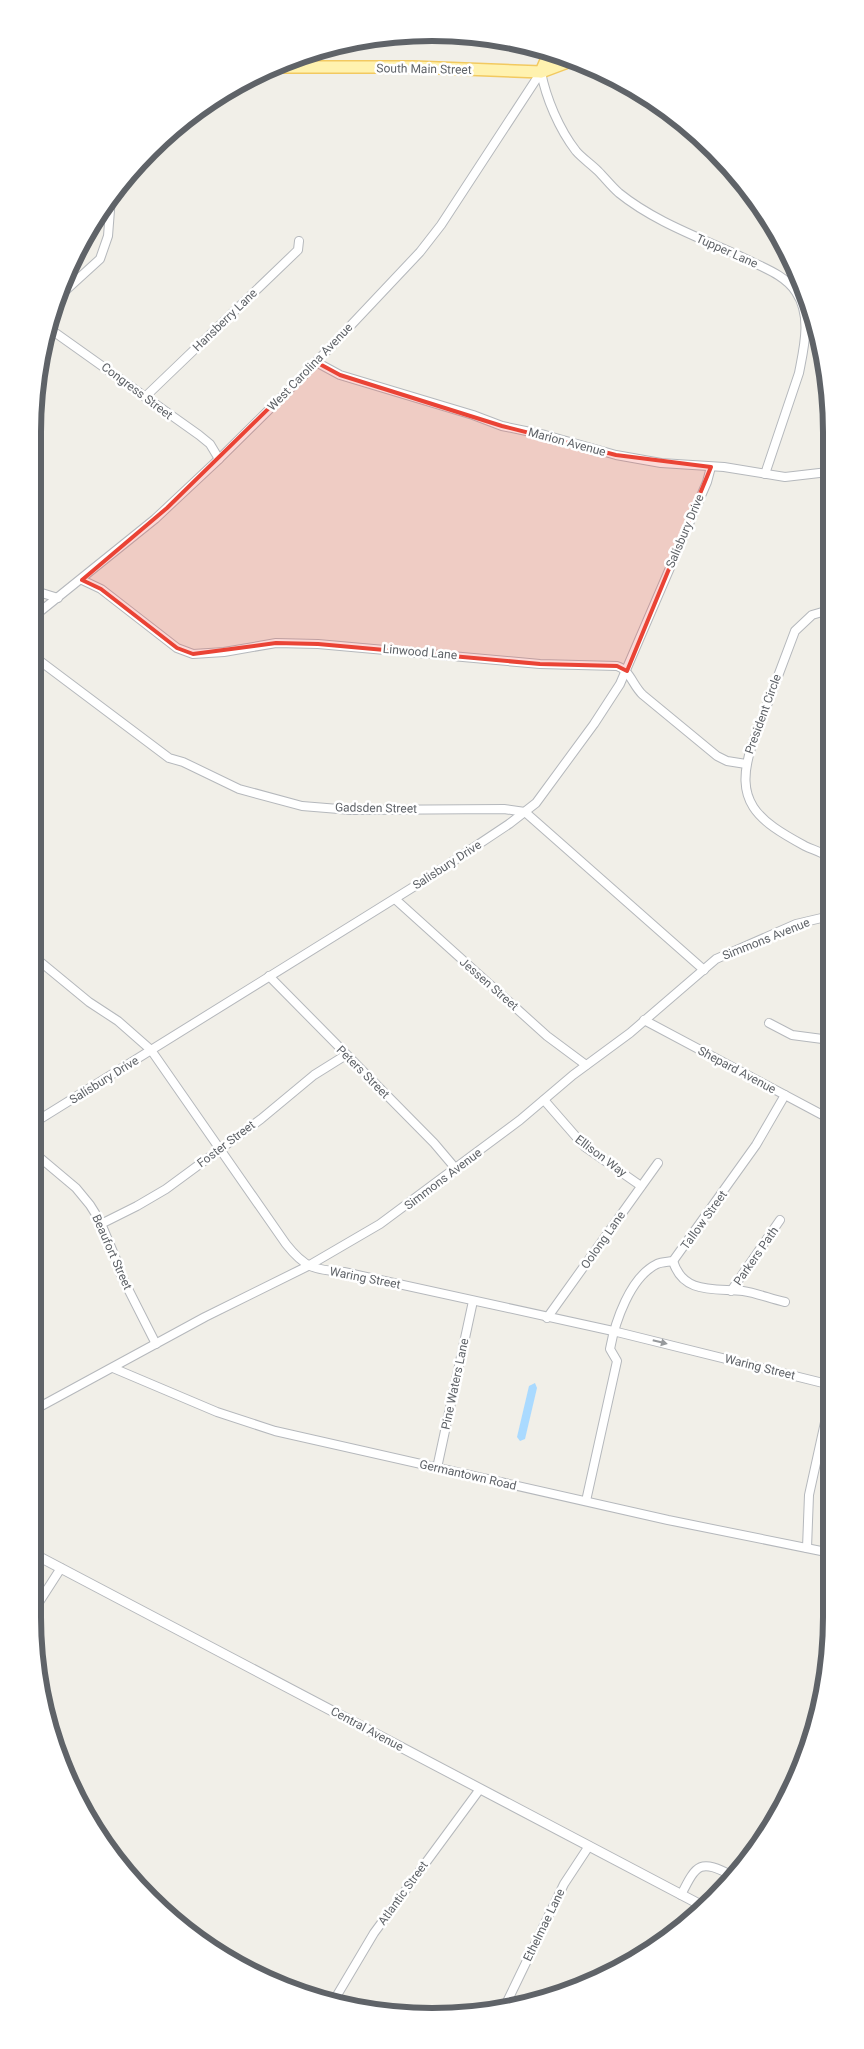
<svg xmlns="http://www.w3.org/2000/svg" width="864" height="2049" font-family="Roboto,sans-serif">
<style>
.water{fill:#aadaff}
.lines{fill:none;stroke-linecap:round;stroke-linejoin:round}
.minor-casing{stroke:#b5b8bc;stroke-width:10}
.tertiary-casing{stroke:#b5b8bc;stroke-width:11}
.primary-casing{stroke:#f2c960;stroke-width:14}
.minor{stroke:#fff;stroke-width:8}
.tertiary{stroke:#fff;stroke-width:9}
.primary{stroke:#fff2af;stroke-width:11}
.oneway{fill:#979a9d}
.marked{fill:#ea4335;fill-opacity:0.2;stroke:#ea4335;stroke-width:4;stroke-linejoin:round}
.labels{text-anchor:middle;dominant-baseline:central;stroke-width:5;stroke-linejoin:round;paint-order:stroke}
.street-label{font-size:12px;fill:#5f6368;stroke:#fff}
.rim{fill:none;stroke:#5f6368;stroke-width:6}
</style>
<rect width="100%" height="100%" fill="#f1efe8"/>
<path class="water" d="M535 1383 537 1388 525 1439 520 1441 517 1437 529 1386Z"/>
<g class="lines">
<defs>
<g id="minor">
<path d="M541 72C546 98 559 129 576 151 582 158 591 164 598 171 605 178 611 186 619 193 656 223 704 239 746 259 764 268 785 275 796 292 812 316 804 347 799 373L765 474"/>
<path d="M55 300 100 259 108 236 111 197"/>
<path d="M50 329 199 435 210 444 219 459"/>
<path d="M316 362 340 375 473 415 502 426 545 435 616 455 661 463 724 467 785 477 828 472"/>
<path d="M145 397 298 250 299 241"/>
<path d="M82 580 101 589 177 648 193 654 224 652 276 643 318 644 540 664 617 666C630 670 633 686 643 695L717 756 727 761 746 764"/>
<path d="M32 590 58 598"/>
<path d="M829 610 812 615 795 631 752 745C733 802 757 820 805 846 813 850 823 852 829 858"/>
<path d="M32 618 155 519 219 459 304 375 420 252 441 225 541 72"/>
<path d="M32 655 169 758 183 762 239 789 302 806 351 810 504 809 525 812 704 970"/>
<path d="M395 899 547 1036 586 1065"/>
<path d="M32 955 89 1002 118 1021 151 1050 286 1244C305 1268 314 1270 344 1272L613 1331 831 1385"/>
<path d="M269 976 434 1143 456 1169"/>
<path d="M644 1020 830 1119"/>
<path d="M769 1023 792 1035 830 1040"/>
<path d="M544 1100 585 1147 641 1186"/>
<path d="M32 1124 431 876 509 824 536 803 594 724 620 684 707 482 711 467"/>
<path d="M32 1151 76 1188 90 1205 100 1221 118 1264 120 1273 156 1344"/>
<path d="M101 1224 137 1206 166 1189 261 1119 314 1075 346 1055"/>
<path d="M673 1261C683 1295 716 1288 743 1291 757 1293 771 1299 785 1302"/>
<path d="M731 1291 780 1220"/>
<path d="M547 1318 658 1163"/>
<path d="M113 1368 217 1412 275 1431 668 1520 831 1553"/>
<path d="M32 1411 205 1317 308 1266 380 1224 520 1120 573 1075 630 1033 716 959 796 924 830 916"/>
<path d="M437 1468 473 1301"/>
<path d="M586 1501 617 1361 610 1349C615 1322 630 1277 657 1264 662 1262 668 1262 673 1261L756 1145 785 1095"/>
<path d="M807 1548 809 1495 831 1395"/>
<path d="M32 1613 61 1568"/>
<path d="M681 1895C697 1863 700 1859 733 1876"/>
<path d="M333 2002 374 1933 480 1789"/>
<path d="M505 2006 564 1884 589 1846"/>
</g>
<path id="tertiary" d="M32 1553 701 1905"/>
<g id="primary">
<path d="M272 67H413L541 72 573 60"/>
<path d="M541 72 550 51"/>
</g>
</defs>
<use href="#minor" class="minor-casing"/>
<use href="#tertiary" class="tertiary-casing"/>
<use href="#primary" class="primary-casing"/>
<use href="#minor" class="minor"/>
<use href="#tertiary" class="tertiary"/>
<use href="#primary" class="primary"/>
</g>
<defs><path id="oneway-solid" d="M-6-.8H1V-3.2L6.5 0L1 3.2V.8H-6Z" transform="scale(1.25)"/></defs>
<use class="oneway" href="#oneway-solid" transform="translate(660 1342) rotate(14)"/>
<path class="marked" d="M316 362 340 375 502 426 616 455 711 467 627 671 617 666 540 664 318 644 276 643 193 654 177 648 101 589 82 580 167 508Z"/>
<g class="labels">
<g class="street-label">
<text transform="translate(424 69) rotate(1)">South Main Street</text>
<text transform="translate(727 251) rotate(24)">Tupper Lane</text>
<text transform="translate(225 320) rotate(-44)">Hansberry Lane</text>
<text transform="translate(310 367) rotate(-46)">West Carolina Avenue</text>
<text transform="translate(137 391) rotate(37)">Congress Street</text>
<text transform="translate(567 442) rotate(15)">Marion Avenue</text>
<text transform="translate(685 531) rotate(-67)">Salisbury Drive</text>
<text transform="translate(420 652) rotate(5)">Linwood Lane</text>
<text transform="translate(763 714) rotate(-70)">President Circle</text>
<text transform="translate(376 808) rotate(1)">Gadsden Street</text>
<text transform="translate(447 865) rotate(-33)">Salisbury Drive</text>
<text transform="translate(766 939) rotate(-22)">Simmons Avenue</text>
<text transform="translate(489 984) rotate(41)">Jessen Street</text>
<text transform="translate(737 1070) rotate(28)">Shepard Avenue</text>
<text transform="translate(363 1072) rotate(45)">Peters Street</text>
<text transform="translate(104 1080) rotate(-32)">Salisbury Drive</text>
<text transform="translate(226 1144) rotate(-37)">Foster Street</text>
<text transform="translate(601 1156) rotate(37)">Ellison Way</text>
<text transform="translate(443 1179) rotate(-37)">Simmons Avenue</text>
<text transform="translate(704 1220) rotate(-54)">Tallow Street</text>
<text transform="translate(603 1240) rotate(-55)">Oolong Lane</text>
<text transform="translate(112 1252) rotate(66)">Beaufort Street</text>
<text transform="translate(756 1256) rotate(-55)">Parkers Path</text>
<text transform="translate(365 1278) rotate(11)">Waring Street</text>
<text transform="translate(760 1367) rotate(14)">Waring Street</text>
<text transform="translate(455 1384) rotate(-78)">Pine Waters Lane</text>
<text transform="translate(468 1475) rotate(13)">Germantown Road</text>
<text transform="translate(367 1729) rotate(28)">Central Avenue</text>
<text transform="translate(403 1893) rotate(-54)">Atlantic Street</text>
<text transform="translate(544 1925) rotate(-64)">Ethelmae Lane</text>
</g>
</g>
<path d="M0 0H864V2049H0ZM432 41H432A391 391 0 0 1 823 432V1617A391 391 0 0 1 432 2008H432A391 391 0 0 1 41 1617V432A391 391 0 0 1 432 41Z" fill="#fff" fill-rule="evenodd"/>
<path class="rim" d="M432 41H432A391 391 0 0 1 823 432V1617A391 391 0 0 1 432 2008H432A391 391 0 0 1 41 1617V432A391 391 0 0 1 432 41Z"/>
</svg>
